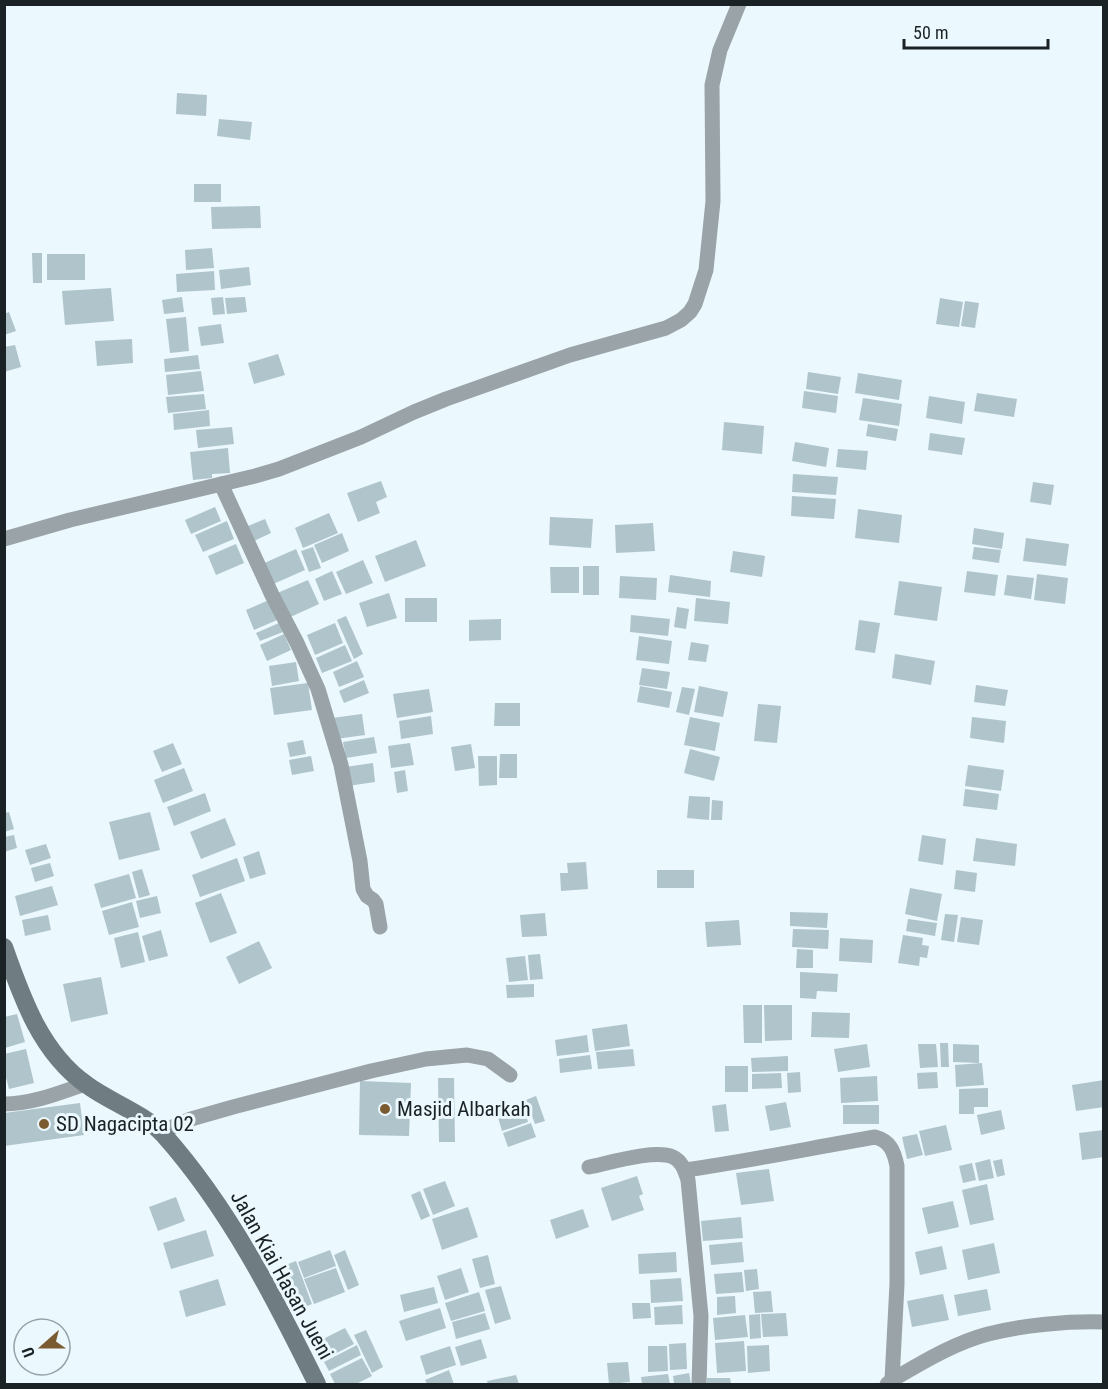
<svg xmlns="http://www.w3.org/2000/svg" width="1108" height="1389" font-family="'Roboto Condensed',sans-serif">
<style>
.building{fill:#b0c4cc}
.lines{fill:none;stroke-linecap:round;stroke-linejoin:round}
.street{stroke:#9aa3a7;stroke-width:15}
.secondary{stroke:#6f7c81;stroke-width:18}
.poi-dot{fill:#7b5b31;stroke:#ebf8fd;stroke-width:2}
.labels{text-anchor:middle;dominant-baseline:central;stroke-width:6;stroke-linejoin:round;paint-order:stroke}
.poi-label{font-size:21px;fill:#1a2225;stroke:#ebf8fd;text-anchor:start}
.street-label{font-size:21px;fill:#1a2225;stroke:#ebf8fd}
</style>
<rect width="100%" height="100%" fill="#ebf8fd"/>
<g class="building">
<path d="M177 93 207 95 206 116 176 114Z"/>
<path d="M219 119 252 122 250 140 217 136Z"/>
<rect x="194" y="184" width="27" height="18"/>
<path d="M260 206 261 228 212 229 211 207Z"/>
<path d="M212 248 214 268 186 270 185 250Z"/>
<path d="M32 253H42V283H33Z"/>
<rect x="47" y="254" width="38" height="26"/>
<path d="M249 267 251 285 221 289 219 270Z"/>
<path d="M214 271 215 290 177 292 176 274Z"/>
<path d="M111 288 114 321 65 325 62 291Z"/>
<path d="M182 297 184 312 164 314 162 300Z"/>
<path d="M223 297 225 314 213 315 211 298Z"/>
<path d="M245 297 247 312 227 314 225 298Z"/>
<path d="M940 298 963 302 959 327 936 324Z"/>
<path d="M965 301 979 303 975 328 961 326Z"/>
<path d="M9 312 16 331 4 335V314Z"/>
<path d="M186 317 189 351 170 353 166 319Z"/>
<path d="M221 324 224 343 201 346 198 327Z"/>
<path d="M132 339 133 363 97 366 95 341Z"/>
<path d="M15 345 21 367 4 372V347Z"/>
<path d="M278 354 285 375 254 384 248 363Z"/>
<path d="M198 355 200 369 165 372 164 359Z"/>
<path d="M201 371 204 391 168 395 166 375Z"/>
<path d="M808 372 841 377 838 394 806 389Z"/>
<path d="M858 373 902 380 899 400 855 393Z"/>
<path d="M804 391 838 396 836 413 802 408Z"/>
<path d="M977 393 1017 399 1014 417 974 411Z"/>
<path d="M204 394 206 409 168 413 166 397Z"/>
<path d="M929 396 965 402 962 424 926 418Z"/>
<path d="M863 398 902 404 899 426 859 420Z"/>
<path d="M209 410 210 426 174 430 173 414Z"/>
<path d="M724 422 764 426 762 454 722 450Z"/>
<path d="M868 424 898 429 896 441 866 436Z"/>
<path d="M232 427 234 444 198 448 196 430Z"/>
<path d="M930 433 965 438 962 455 928 450Z"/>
<path d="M795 442 829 448 826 467 792 461Z"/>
<path d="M228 448 230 473 212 474V478L193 480 190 452Z"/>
<path d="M838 449 868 451 866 470 836 467Z"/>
<path d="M793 474 838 477 836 495 792 492Z"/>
<path d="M381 481 387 497 376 502 380 513 358 522 347 493Z"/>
<path d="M1033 482 1054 485 1051 505 1030 502Z"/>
<path d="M792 496 836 499 834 519 791 516Z"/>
<path d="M215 507 221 521 191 534 185 520Z"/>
<path d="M858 509 902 515 899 543 855 538Z"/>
<path d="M329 513 338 533 303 548 295 528Z"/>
<path d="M550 517 593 519 591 548 549 545Z"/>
<path d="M265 519 271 533 254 541 248 526Z"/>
<path d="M227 521 234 539 203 552 195 535Z"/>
<path d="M653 523 655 551 616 553 615 525Z"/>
<path d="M974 528 1004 533 1002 549 972 544Z"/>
<path d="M342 533 349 551 322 563 314 545Z"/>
<path d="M1026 538 1069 544 1066 566 1023 561Z"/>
<path d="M416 540 426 566 385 582 375 556Z"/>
<path d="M236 544 244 563 216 575 208 556Z"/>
<path d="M313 547 321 568 309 572 301 551Z"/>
<path d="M974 547 1001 550 999 563 972 559Z"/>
<path d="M296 549 305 570 271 585 262 564Z"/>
<path d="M733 551 765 556 762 577 730 572Z"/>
<path d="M363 560 373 583 346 594 336 572Z"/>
<rect x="583" y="566" width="16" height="29"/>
<path d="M550 567H579V593H551Z"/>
<path d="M332 571 342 594 324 601 315 579Z"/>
<path d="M967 571 998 575 995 596 964 592Z"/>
<path d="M1037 574 1068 578 1065 604 1034 600Z"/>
<path d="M670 575 711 581 710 597 668 592Z"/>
<path d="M1007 575 1034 578 1031 599 1004 595Z"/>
<path d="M620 576 657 578 656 600 619 598Z"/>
<path d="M308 580 319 604 286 619 275 594Z"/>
<path d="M899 581 942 587 937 621 894 615Z"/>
<path d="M389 593 397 618 367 627 359 603Z"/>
<rect x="405" y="598" width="32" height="24"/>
<path d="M696 598 730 602 728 624 694 621Z"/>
<path d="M269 600 277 620 254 630 246 610Z"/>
<path d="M677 607 689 609 686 629 674 627Z"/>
<path d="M631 615 670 619 668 636 630 632Z"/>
<path d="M346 616 363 654 354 659 337 620Z"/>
<path d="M501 619V640L469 641V620Z"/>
<path d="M859 620 880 623 875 653 855 650Z"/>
<path d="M279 623 283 632 260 641 256 633Z"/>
<path d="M335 623 343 643 315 655 307 635Z"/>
<path d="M284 634 291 650 267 661 260 645Z"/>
<path d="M639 636 672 641 669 664 636 660Z"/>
<path d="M691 642 709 645 706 662 688 660Z"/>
<path d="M345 645 352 661 322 673 316 658Z"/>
<path d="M895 654 935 661 931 685 892 678Z"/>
<path d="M357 661 364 677 339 687 333 672Z"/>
<path d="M296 662 299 681 272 686 269 666Z"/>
<path d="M642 668 670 672 667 689 639 685Z"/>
<path d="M364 680 369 693 344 703 339 691Z"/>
<path d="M308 683 312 710 274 715 270 688Z"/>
<path d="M976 685 1008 690 1005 706 974 702Z"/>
<path d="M640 686 672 692 669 708 637 702Z"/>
<path d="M699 686 728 692 723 717 694 712Z"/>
<path d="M682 687 695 689 689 715 676 712Z"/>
<path d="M429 689 433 712 397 718 393 694Z"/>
<path d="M495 703H520V726H494Z"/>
<path d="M758 704 781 706 777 743 754 741Z"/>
<path d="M362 714 365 735 336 739 332 718Z"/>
<path d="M431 716 433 734 401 739 399 721Z"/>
<path d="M690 717 720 723 715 751 684 745Z"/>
<path d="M972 717 1006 721 1004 743 970 738Z"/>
<path d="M374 737 377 753 346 758 343 742Z"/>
<path d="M303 740 306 754 290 757 287 743Z"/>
<path d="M173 743 182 764 162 772 153 751Z"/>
<path d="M410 743 414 765 391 768 388 746Z"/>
<path d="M471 744 475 768 455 771 451 747Z"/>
<path d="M690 749 720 757 714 781 684 773Z"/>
<path d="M500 754H517V778H499Z"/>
<path d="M311 756 314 771 292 775 289 760Z"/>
<path d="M478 756H497V785L479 786Z"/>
<path d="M373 763 375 782 348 786 345 767Z"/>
<path d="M968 765 1004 770 1001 791 965 786Z"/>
<path d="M184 768 193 791 163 803 154 780Z"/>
<path d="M405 770 408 791 397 793 394 772Z"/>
<path d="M965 789 999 794 997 810 963 806Z"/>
<path d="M205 793 211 811 174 826 167 807Z"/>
<path d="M689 796 710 797 709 820 687 818Z"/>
<path d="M712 800 723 801 722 820H711Z"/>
<path d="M9 812 14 829 4 832V813Z"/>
<path d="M150 812 160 850 119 860 109 822Z"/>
<path d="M225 818 236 845 201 859 190 832Z"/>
<path d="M14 835 17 848 4 852V837Z"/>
<path d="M922 835 946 839 943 865 918 861Z"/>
<path d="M976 838 1017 844 1015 866 973 861Z"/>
<path d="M46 844 51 858 30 865 25 850Z"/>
<path d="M259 851 266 874 250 879 243 857Z"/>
<path d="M237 858 245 881 200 897 192 875Z"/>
<path d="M586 862 588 889 561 891 560 873H568L567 863Z"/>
<path d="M50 863 54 876 35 882 31 868Z"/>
<path d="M142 869 150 895 139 898 132 872Z"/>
<rect x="657" y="870" width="37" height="18"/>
<path d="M956 870 977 873 975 892 954 889Z"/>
<path d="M129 874 136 898 101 908 94 884Z"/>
<path d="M52 886 58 905 20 916 15 896Z"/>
<path d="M910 888 942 894 937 921 905 914Z"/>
<path d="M221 893 237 933 210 943 195 903Z"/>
<path d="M157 896 161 913 140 918 136 901Z"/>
<path d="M132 902 139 927 109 935 102 911Z"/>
<path d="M790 912 828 913 827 928 790 926Z"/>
<path d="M545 913 547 936 522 937 520 915Z"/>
<path d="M945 914 958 915 954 942 941 940Z"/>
<path d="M48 915 51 930 25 936 22 920Z"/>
<path d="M961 917 983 920 979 945 957 942Z"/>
<path d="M908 919 937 923 935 936 906 931Z"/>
<path d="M739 920 741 945 707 947 705 922Z"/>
<path d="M793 929 829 930 828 949 792 947Z"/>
<path d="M161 930 168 956 149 961 142 936Z"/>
<path d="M138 932 145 962 121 968 114 938Z"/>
<path d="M903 935 923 938 922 945 929 946 927 958 920 957 919 966 898 963Z"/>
<path d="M840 938 873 940 872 963 839 961Z"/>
<path d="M259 941 272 968 239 984 226 957Z"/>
<path d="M797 949 813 950V968H796Z"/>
<path d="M540 954 543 979 530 980 528 955Z"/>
<path d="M525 956 528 980 509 982 506 958Z"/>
<path d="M800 972 838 974 837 992 817 991 816 999 800 998Z"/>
<path d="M101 977 108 1014 71 1022 63 984Z"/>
<path d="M534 984V997L507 998 506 985Z"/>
<path d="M743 1005H762V1043H744Z"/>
<path d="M764 1005H792V1040L765 1041Z"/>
<path d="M812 1012 850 1013 849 1038 811 1037Z"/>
<path d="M17 1014 25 1042 5 1048 4 1017Z"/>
<path d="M627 1024 630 1046 595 1051 592 1029Z"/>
<path d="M587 1035 589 1052 557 1056 555 1040Z"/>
<path d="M940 1043H948L949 1067H941Z"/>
<path d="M867 1044 870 1067 838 1072 834 1049Z"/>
<path d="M918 1044H936L938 1067 920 1068Z"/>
<path d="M953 1044 979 1045V1063L953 1062Z"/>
<path d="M26 1049 34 1083 9 1089 4 1070V1054Z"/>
<path d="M633 1049 635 1066 598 1069 596 1052Z"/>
<path d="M590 1055 592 1069 560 1073 559 1059Z"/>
<path d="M788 1056V1071L752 1072 751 1058Z"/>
<path d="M982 1063 984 1085 956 1087 955 1065Z"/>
<rect x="725" y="1066" width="23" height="26"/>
<path d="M800 1072 801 1092 788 1093 787 1073Z"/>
<path d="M937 1072 938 1088 918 1089 917 1073Z"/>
<path d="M781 1073 782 1088 752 1089V1074Z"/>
<path d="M877 1076 878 1101 841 1103 840 1078Z"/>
<path d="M438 1078H454L455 1142H439Z"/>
<path d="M1104 1080V1107L1076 1111 1072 1085Z"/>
<path d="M360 1081 411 1083 409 1136 359 1135Z"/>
<path d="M988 1088V1107H974V1114H959V1089Z"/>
<path d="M536 1096 545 1121 535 1124 526 1100Z"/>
<path d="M786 1102 791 1127 770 1131 765 1106Z"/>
<path d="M80 1103 84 1135 4 1146V1113Z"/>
<path d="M726 1104 729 1131 715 1132 712 1106Z"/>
<path d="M523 1105 528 1122 502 1131 497 1114Z"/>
<rect x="843" y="1105" width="36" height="19"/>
<path d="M1001 1110 1005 1129 981 1135 977 1115Z"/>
<path d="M531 1123 536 1137 508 1147 503 1133Z"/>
<path d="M946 1125 952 1150 925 1156 919 1131Z"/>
<path d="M1104 1130V1157L1082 1160 1079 1133Z"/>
<path d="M917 1134 923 1155 907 1159 902 1137Z"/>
<path d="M990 1159 994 1178 979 1181 975 1163Z"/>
<path d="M1002 1159 1005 1175 997 1177 993 1161Z"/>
<path d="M972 1163 976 1180 963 1183 959 1166Z"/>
<path d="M769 1169 774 1201 741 1205 736 1173Z"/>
<path d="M637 1176 643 1194 639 1196 644 1210 612 1221 601 1188Z"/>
<path d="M445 1181 455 1206 433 1215 423 1189Z"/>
<path d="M987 1184 994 1220 970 1225 962 1190Z"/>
<path d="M420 1191 430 1216 421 1220 411 1195Z"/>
<path d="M176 1197 185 1221 158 1231 149 1207Z"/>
<path d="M953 1201 959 1227 928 1234 922 1208Z"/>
<path d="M468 1207 478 1237 442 1250 432 1219Z"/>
<path d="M583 1209 589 1227 556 1239 550 1220Z"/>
<path d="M741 1217 743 1238 703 1241 701 1221Z"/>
<path d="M206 1230 214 1256 171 1269 163 1243Z"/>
<path d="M742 1242 744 1262 711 1265 709 1245Z"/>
<path d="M994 1243 1000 1273 968 1280 962 1250Z"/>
<path d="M942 1246 947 1269 920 1275 915 1252Z"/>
<path d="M330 1250 336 1266 304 1278 298 1262Z"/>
<path d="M345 1250 359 1285 348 1290 334 1255Z"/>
<path d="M676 1252 677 1272 639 1274 638 1254Z"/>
<path d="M488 1255 495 1284 480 1288 472 1259Z"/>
<path d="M296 1261 312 1304 300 1309 283 1266Z"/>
<path d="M336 1268 345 1292 314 1304 304 1279Z"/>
<path d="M461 1268 469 1292 445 1300 437 1276Z"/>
<path d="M757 1269 759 1289 746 1291 744 1270Z"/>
<path d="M742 1272 744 1292 716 1294 714 1274Z"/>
<path d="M681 1278 683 1301 651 1303 650 1280Z"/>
<path d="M218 1279 226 1305 186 1317 179 1291Z"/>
<path d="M501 1286 511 1319 495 1324 485 1290Z"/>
<path d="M434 1287 438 1303 404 1312 400 1295Z"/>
<path d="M987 1289 991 1310 958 1316 954 1295Z"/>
<path d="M771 1291 773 1312 755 1313 753 1292Z"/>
<path d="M479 1292 485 1311 451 1321 445 1303Z"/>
<path d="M943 1294 949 1320 912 1327 907 1301Z"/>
<path d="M735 1296 736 1313 717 1315V1297Z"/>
<path d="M632 1303H650L651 1318 633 1319Z"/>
<path d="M682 1305 683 1324 655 1325 654 1307Z"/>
<path d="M440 1308 446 1328 406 1341 399 1321Z"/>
<path d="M485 1313 490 1329 456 1339 452 1322Z"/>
<path d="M786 1313 788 1336 763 1337 761 1314Z"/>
<path d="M760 1314 761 1338 750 1339 749 1315Z"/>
<path d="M745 1315 748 1337 715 1340 713 1318Z"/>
<path d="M345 1328 354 1344 327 1358 319 1341Z"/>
<path d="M366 1330 383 1367 372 1373 354 1335Z"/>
<path d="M481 1339 487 1358 461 1366 455 1347Z"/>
<path d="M744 1341 746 1371 717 1373 715 1343Z"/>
<path d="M686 1343 687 1369 670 1370 669 1344Z"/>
<path d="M357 1345 361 1355 329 1371 324 1362Z"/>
<path d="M769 1345 770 1371 748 1373 747 1346Z"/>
<path d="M450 1346 456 1365 426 1375 420 1356Z"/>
<path d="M648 1346H667L668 1371 648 1372Z"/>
<path d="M362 1358 372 1376 356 1384H335L330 1374Z"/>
<path d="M628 1362 630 1382 609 1384 607 1363Z"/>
<path d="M449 1370 454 1384H427L425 1380Z"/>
<path d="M689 1373 691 1384H674L673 1376Z"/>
<path d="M668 1374 670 1384H642L641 1377Z"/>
<path d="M516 1375 519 1384H488L487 1381Z"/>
<path d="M707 1378H730L731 1384H707Z"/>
</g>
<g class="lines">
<g class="street">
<path d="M221 484 272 595 297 643 318 689 341 765 360 861 363 889 367 896 373 900 376 904 380 927"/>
<path d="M4 539 70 520 255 476 279 469 361 437 414 412 446 399 570 355 666 328 681 320 690 312 695 304 706 270 713 201 712 85 720 50 739 4"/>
<path d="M4 1104C32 1104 59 1093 85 1084"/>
<path d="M161 1132 191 1119 233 1107 371 1071 426 1059 467 1055 488 1059 510 1075"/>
<path d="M589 1167C609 1163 655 1149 673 1157 682 1161 685 1171 688 1180L701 1316 699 1384"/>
<path d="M685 1170C749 1161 811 1148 875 1137 890 1141 894 1151 897 1166V1284L892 1380"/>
<path d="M887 1384 892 1380C923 1362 954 1343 988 1334 1023 1325 1068 1321 1104 1322"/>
</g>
<path class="secondary" d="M4 947C22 998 41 1053 87 1085 110 1102 143 1113 163 1134 229 1208 274 1297 317 1384"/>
</g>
<g class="poi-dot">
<circle cx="385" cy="1109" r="6"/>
<circle cx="44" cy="1124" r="6"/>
</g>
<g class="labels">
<g class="poi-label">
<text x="397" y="1109">Masjid Albarkah</text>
<text x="56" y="1124">SD Nagacipta 02</text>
</g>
<g class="street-label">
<text transform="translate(282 1275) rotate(61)">Jalan Kiai Hasan Jueni</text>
</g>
</g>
<rect width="1108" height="1389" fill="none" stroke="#1a2225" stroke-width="12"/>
<g transform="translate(42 1347) rotate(249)"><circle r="28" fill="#ebf8fd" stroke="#97a2a7" stroke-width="1.5"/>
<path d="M0-4.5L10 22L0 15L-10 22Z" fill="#7b5b31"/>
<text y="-9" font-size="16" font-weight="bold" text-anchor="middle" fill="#1a2225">U</text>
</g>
<path d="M904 39v9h144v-9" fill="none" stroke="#1a2225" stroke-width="3"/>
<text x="913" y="39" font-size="18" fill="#1a2225" stroke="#ebf8fd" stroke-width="4.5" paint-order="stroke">50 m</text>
</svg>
